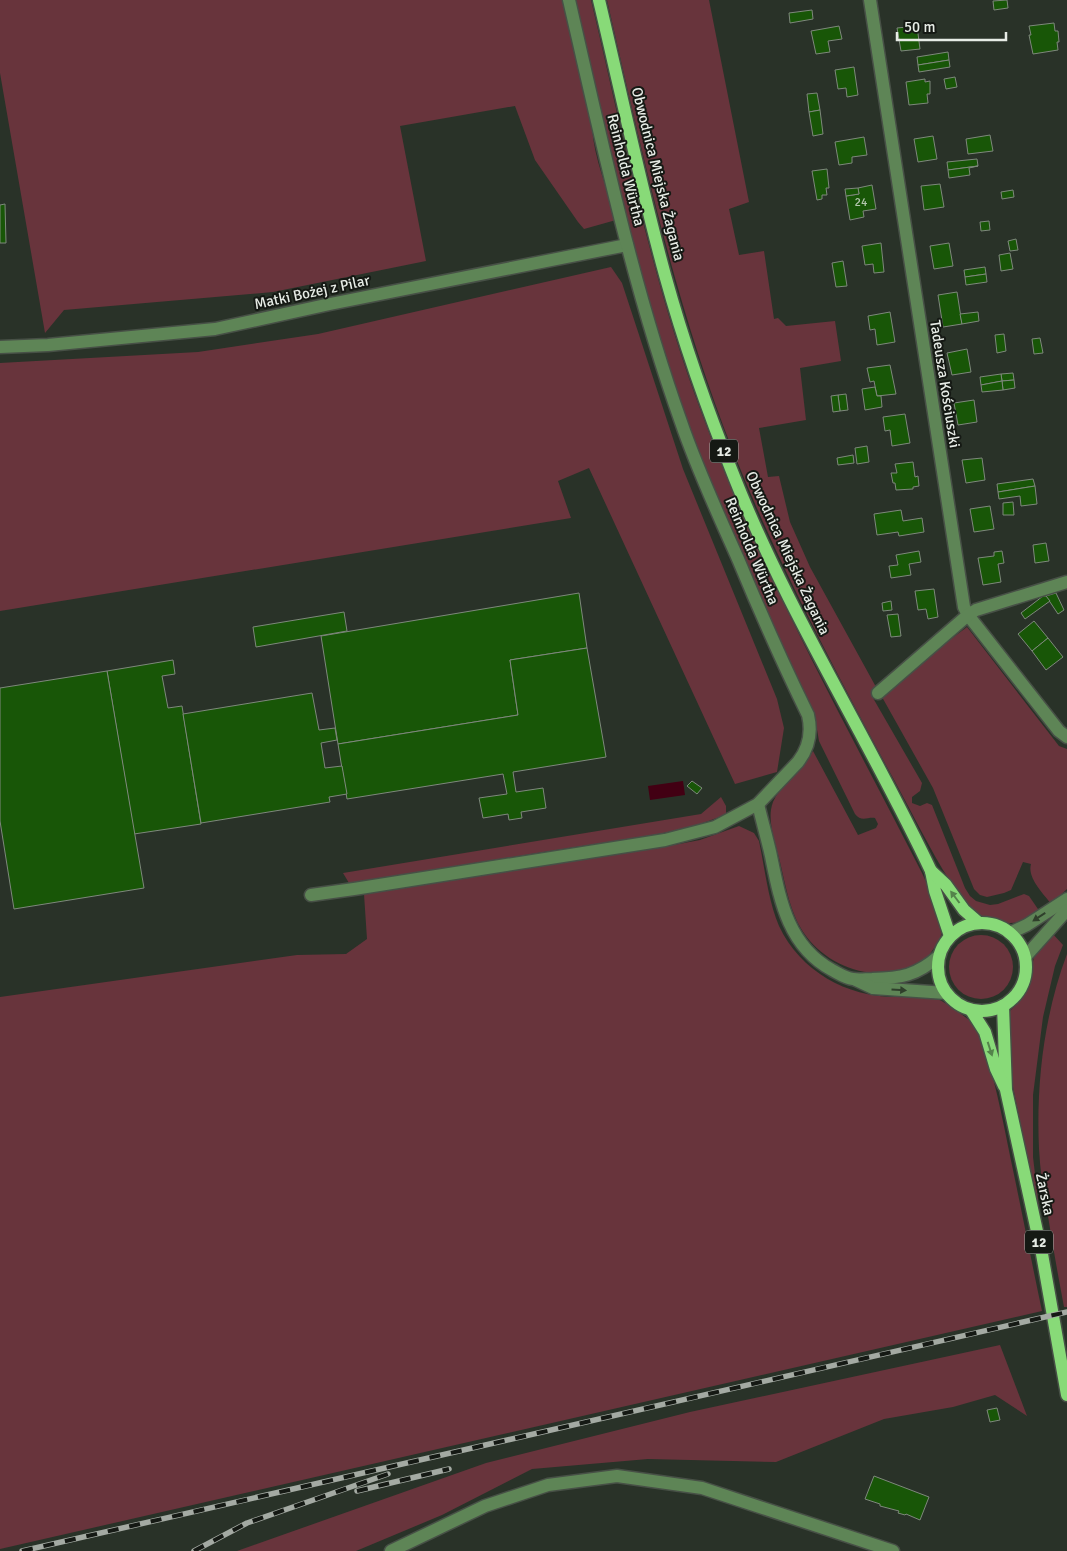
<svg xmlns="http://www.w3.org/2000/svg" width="1067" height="1551" font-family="Signika,sans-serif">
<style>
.green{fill:#68343c}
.water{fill:#420013}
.building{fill:#185607;stroke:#7e887c}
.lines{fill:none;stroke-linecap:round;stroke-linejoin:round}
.minor-casing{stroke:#475046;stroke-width:15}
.major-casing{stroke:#475046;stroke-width:15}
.minor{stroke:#5e8556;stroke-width:12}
.major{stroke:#88da78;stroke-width:12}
.rail-casing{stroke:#a4aaa3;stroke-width:5.5}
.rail{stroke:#151914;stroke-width:4;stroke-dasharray:11;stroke-linecap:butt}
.oneway{fill:#54834b}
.oneway2{fill:#2f3f2b}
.labels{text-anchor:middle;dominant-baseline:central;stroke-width:4;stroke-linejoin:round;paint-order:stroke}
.number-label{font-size:12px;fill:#b3c6ae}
.shield{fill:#151914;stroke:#a8ada7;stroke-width:1}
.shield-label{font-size:14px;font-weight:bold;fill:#e7ece6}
.street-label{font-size:15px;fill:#e7ece6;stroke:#151914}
</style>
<rect width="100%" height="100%" fill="#293228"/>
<g class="green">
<path d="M0 0H563L592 127C594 160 608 189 616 220L584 229 578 222 535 160 515 106 400 126 426 261 273 292 64 310 45 333 0 73Z"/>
<path d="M573 0H591C624 139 651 280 702 414 761 574 845 722 922 873 929 889 941 910 942 927 943 936 937 944 932 951 926 961 918 964 908 968 873 982 829 967 806 936 790 914 786 887 780 862 776 844 766 820 773 802 779 788 795 776 804 764 808 760 810 755 813 751L858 835 876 828 878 824 875 818C867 817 861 822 855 814L819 741 815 718 790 668 684 421 640 277Z"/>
<path d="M607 0H709L749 202 729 209 739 255 764 251 774 319 778 318 786 326 835 321 841 361 800 368 806 420 759 428 768 477 779 476 790 522 810 567 876 687 873 698 922 783 920 791 912 797V803L920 806 927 803 932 805 965 888 970 896 976 901 990 905 998 904 1024 894 1029 896 1040 912C1030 917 1021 923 1010 923 998 923 980 917 971 909 959 899 952 883 943 870 923 836 906 801 887 767 832 664 776 560 733 451 675 305 642 152 607 0Z"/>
<path d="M611 267 622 283 683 469 777 699 784 728 777 772 735 784 589 468 558 481 571 518 0 611V363L198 352 318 334Z"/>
<path d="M967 627 1059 746 1067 749V889L1051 904C1043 893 1027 878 1031 864L1023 862 1011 890 1004 893 987 897 980 895 974 889 933 788 882 697 931 654Z"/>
<path d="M721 797 726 806V814C685 833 626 839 582 846 504 858 426 871 349 883L343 873 701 814Z"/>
<path d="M739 826 754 833 759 841C765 869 768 900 779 926 800 971 847 997 895 997 908 997 921 993 933 997 941 999 965 1016 971 1022 982 1034 986 1055 991 1071 1000 1103 1006 1137 1013 1170 1023 1217 1032 1264 1042 1311L0 1549V997L297 955 346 954 367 939 364 894 679 844 700 840Z"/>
<path d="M1052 933 1063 945 1055 966 1043 1017 1033 1095V1157L1041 1225 1012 1082 1006 1024 1010 1011 1022 998 1029 985 1034 956Z"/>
<circle cx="981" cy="967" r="32"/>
<path d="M1067 954V1307H1064C1058 1275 1052 1242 1047 1210 1043 1190 1040 1169 1039 1149 1036 1084 1044 1015 1067 954Z"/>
<path d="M1000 1345 1027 1416 995 1395 953 1407 884 1419 776 1462 648 1459 532 1469 442 1515 356 1551H237L486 1463 690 1412Z"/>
</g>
<path class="water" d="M683 781 685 795 650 800 648 786Z"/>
<g class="building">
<path d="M1007 0 1008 8 994 10 993 1Z"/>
<path d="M812 10 813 19 790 23 789 13Z"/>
<path d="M1054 23 1055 31H1058L1059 42H1057L1058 50 1033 54 1029 35H1031L1029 26Z"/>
<path d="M839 26 842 39 828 41 830 52 816 54 811 31Z"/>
<path d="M917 26 920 49 901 51 897 28Z"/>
<path d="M948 52 949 60 918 65 917 57Z"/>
<path d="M949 60 950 67 919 72 918 65Z"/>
<path d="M854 67 858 95 847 97 846 88 838 89 835 70Z"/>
<path d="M955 77 957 87 946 89 944 79Z"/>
<path d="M925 79V82L930 81V94H927L928 103 909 105 906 82Z"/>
<path d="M817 93 820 110 809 112 807 94Z"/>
<path d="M820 110 823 134 813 136 809 112Z"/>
<path d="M990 135 993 151 968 154 966 139Z"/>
<path d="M933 136 937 159 918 162 914 139Z"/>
<path d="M864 137 867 155 852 157V163L839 165 835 142Z"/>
<path d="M977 159 978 166 948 170 947 162Z"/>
<path d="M978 166 969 168 970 175 949 178 948 170Z"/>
<path d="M827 169 829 188H826L827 195H822V199L817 200 812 171Z"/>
<path d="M940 184 944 207 924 210 921 186Z"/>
<path d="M872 185 876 209 863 211 864 217 850 220 846 196 859 194 858 188Z"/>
<path d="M858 188 859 194 846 196 845 189Z"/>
<path d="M1013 190 1014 197 1002 199 1001 192Z"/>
<path d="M5 204 6 243H0V205Z"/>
<path d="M989 221 990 230 981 231 980 222Z"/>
<path d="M1016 239 1018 250 1010 251 1008 241Z"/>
<path d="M881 243 884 272 874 273 873 264 865 265 862 246Z"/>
<path d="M949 243 953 266 934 269 930 246Z"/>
<path d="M1010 253 1013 269 1001 271 999 255Z"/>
<path d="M843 261 847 286 836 287 832 263Z"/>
<path d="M985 267 986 274 965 277 964 270Z"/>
<path d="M986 274 987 282 966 285 965 277Z"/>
<path d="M957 292 962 324 943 327 938 295Z"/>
<path d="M890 312 895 342 877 345 875 329 870 330 868 316Z"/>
<path d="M978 312 979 321 962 324 960 314Z"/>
<path d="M1004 334 1006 351 997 353 995 335Z"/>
<path d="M1040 338 1043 353 1034 354 1032 339Z"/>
<path d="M967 349 971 372 952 375 947 353Z"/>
<path d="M890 365 896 394 877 396 874 381 870 382 867 368Z"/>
<path d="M1013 373 1014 380 1002 381 1001 374Z"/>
<path d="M1001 374 1002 381 981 385 980 377Z"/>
<path d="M1014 380 1015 388 1003 390 1002 381Z"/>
<path d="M1002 381 1003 390 982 392 981 385Z"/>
<path d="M875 387 877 396H881L882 407 865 410 862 389Z"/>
<path d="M846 394 848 410 840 411 838 395Z"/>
<path d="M838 395 840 411 833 412 831 396Z"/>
<path d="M974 400 977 422 958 425 954 403Z"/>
<path d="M905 414 910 443 892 446 890 430 885 431 883 417Z"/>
<path d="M867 446 869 462 857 464 855 448Z"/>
<path d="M853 455 854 463 838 465 837 458Z"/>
<path d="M982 458 985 480 966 483 962 460Z"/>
<path d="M913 462 915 477 918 476 919 486 913 487V489L896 490 895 483H893L891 473H897L895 464Z"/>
<path d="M1033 479 1035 486 998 492 997 484Z"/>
<path d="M1035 486 1037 504 1021 506 1020 496 999 499 998 492Z"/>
<path d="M1013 502 1014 515H1003V503Z"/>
<path d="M990 506 994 529 974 532 970 509Z"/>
<path d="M901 510 903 521 922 518 924 532 899 536 898 532 877 535 874 514Z"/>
<path d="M1046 543 1049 561 1035 563 1033 545Z"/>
<path d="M919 551 921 562 909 564 911 575 891 578 889 566 898 565 896 555Z"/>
<path d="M1002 551 1004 563 998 564 1001 582 983 585 978 558 994 556V552Z"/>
<path d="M934 589 938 617 928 619 926 609 918 610 915 591Z"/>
<path d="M579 593 587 648 510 660 518 715 338 744 321 636Z"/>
<path d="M1056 593 1064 610 1058 614 1046 596Z"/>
<path d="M1043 596H1046L1050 601 1025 619 1021 613Z"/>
<path d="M891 601 892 610 883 611 882 603Z"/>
<path d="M344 612 347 631 256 647 253 627Z"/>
<path d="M898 614 901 636 891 637 887 615Z"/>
<path d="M1034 621 1048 638 1032 651 1018 634Z"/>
<path d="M1048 638 1063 657 1046 670 1032 651Z"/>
<path d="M587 648 606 757 513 772 516 792 543 788 546 808 521 812 522 818 509 820 508 814 483 818 479 798 507 794 503 774 347 799 338 744 518 715 510 660Z"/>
<path d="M173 660 175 674 162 676 168 708 182 706 201 824 134 834 107 671Z"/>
<path d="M107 671 144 888 14 909 0 821V688Z"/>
<path d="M312 693 319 730 335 728 337 740 321 743 325 768 342 766 347 794 329 797 330 802 201 823 183 714Z"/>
<path d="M692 781 702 788 697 794 687 786Z"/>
<path d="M997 1408 1000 1420 990 1422 987 1410Z"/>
<path d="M874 1476 929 1497 920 1520 906 1514 905 1515 898 1513 899 1511 880 1506V1504L865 1499Z"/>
</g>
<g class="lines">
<defs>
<g id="minor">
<path d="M870 0 964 607 968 615 1059 731 1067 737"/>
<path d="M0 347 48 345 215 329 330 304 627 245"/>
<path d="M878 693 968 615 976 610 1067 582"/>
<path d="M758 804C762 821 767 838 771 856 780 900 788 946 832 970 838 973 845 978 853 979 859 980 866 979 872 979 901 978 916 976 939 956"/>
<path d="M311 895 354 889 665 840 715 827 758 804 798 762C809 748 812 732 808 715 783 664 760 612 738 559 718 514 697 469 681 422 632 285 602 142 569 0"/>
<path d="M1010 933 1027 925 1067 899"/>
<path d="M1025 957 1067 910"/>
<path d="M856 980 873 988 946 993"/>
<path d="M391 1551 485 1506 548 1485 617 1476 702 1488 893 1551"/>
</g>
<g id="major">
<path d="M599 0C621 92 640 184 665 275 684 344 708 412 735 479 789 615 869 739 931 871L935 891 950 936"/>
<path d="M931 871 946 885 964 910 979 923"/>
<circle cx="982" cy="967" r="44"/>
<path d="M1003 1006 1006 1090 1042 1254 1067 1395"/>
<path d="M971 1010 985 1032 996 1069 1004 1086"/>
</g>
</defs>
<use href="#minor" class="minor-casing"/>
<use href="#major" class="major-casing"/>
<use href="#minor" class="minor"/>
<use href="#major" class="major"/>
<defs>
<g id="rail">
<path d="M357 1491 449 1469"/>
<path d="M22 1551 1067 1312"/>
<path d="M194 1551 247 1523 388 1474"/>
</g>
</defs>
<use href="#rail" class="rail-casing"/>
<use href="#rail" class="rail"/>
</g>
<defs><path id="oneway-solid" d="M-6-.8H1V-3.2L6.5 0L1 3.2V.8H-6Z" transform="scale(1.25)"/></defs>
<g class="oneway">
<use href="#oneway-solid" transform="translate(955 897) rotate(-127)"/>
<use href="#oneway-solid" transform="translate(990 1049) rotate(72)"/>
</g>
<g class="oneway2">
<use href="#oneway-solid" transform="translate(1039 917) rotate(147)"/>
<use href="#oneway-solid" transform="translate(899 990) rotate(4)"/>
</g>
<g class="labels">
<g class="number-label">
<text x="861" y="202">24</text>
</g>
<g class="shield">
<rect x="710" y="439.5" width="28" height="23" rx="4"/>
<rect x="1025" y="1230.5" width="28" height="23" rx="4"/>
</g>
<g class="shield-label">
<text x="724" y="451">12</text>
<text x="1039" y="1242">12</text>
</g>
<g class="street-label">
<text transform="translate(626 170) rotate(76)">Reinholda Würtha</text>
<text transform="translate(658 174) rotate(76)">Obwodnica Miejska Żagania</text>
<text transform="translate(312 292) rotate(-12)">Matki Bożej z Pilar</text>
<text transform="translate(945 384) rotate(81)">Tadeusza Kościuszki</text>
<text transform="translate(752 551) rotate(67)">Reinholda Würtha</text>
<text transform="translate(788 553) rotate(65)">Obwodnica Miejska Żagania</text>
<text transform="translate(1045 1194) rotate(78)">Żarska</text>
</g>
</g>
<path d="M897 32v8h109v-8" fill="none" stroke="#e7ece6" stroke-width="2.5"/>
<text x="904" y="32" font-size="15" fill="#e7ece6" stroke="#151914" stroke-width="4" paint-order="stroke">50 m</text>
</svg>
